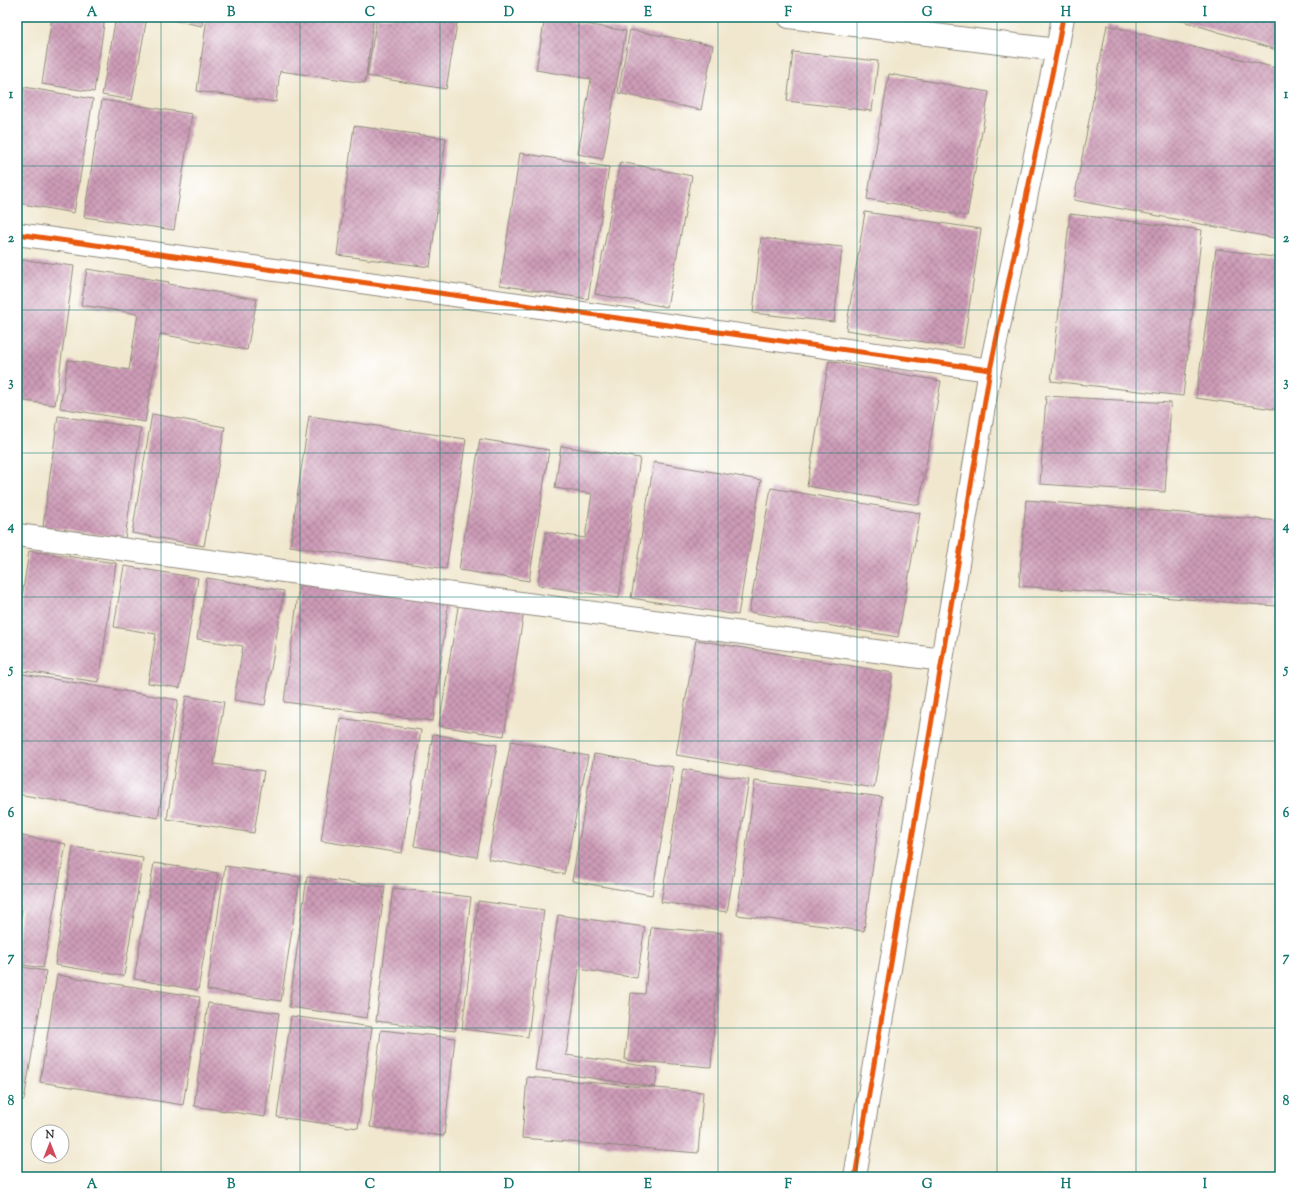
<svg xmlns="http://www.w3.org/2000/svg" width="1297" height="1194" font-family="'Sorts Mill Goudy',serif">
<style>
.building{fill:url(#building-cross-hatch)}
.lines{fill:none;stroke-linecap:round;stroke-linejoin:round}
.minor-casing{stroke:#8e897c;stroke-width:24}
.minor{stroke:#fff;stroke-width:22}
.cycleway-casing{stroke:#fff;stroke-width:8}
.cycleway{stroke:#e8590c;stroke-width:5}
.grid{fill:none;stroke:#0f766e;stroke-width:1;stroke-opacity:0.55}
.neatline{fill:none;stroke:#0f766e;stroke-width:1.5}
.grid-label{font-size:13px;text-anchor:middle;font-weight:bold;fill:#0f766e}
</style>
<defs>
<pattern id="building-cross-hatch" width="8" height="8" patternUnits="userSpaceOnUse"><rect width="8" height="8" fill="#cd9bb7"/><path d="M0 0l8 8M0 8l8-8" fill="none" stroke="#a77f95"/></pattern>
</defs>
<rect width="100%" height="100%" fill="#fff"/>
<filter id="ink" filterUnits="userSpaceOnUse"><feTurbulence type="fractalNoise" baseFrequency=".025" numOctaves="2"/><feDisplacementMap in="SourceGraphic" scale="8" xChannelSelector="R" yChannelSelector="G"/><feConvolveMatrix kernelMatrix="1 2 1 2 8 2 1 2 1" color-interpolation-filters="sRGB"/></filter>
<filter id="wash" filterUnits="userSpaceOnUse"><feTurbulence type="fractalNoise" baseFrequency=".012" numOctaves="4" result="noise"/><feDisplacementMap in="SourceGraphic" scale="16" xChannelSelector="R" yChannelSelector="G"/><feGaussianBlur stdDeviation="0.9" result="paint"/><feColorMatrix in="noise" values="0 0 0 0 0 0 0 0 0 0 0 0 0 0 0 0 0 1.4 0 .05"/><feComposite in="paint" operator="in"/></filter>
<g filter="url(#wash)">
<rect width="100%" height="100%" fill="#f0e7ce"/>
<g id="blocks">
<g class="building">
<path d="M52 17H105L94 92 42 84Z"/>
<path d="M116 17H147L132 100 102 95Z"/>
<path d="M157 17H203L202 26Z"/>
<path d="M207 17H374L365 83 280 71 276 102 197 91Z"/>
<path d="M377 17H458L446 89 367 76Z"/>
<path d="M545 17 626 31 603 159 578 154 591 79 536 70Z"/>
<path d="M1170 17H1280V51Z"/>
<path d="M1107 25 1280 69V239L1074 200Z"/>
<path d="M630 30 713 45 701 110 618 93Z"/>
<path d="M793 52 878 61 872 111 787 101Z"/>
<path d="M889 74 989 92 967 216 867 199Z"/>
<path d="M24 87 93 99 74 213 17 203V128Z"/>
<path d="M102 100 192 114 174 230 84 217Z"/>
<path d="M354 126 446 138 430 267 337 255Z"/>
<path d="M520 153 609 167 588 299 500 285Z"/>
<path d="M620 162 692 176 667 307 595 294Z"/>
<path d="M865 212 981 229 963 348 846 330Z"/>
<path d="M1070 214 1202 230 1183 396 1051 381Z"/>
<path d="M761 238 842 247 834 322 753 313Z"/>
<path d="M1216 249 1280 258V410L1196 398Z"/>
<path d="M17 259 74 266 55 405 17 400Z"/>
<path d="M87 269 169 282 168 284 257 299 247 350 160 334 145 422 60 408 68 360 129 370 138 314 81 305Z"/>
<path d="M829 361 941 381 919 505 807 486Z"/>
<path d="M1046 396 1171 403 1165 492 1040 484Z"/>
<path d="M152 414 225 427 204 546 132 533Z"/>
<path d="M58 416 141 428 125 538 43 527Z"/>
<path d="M309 416 466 439 446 569 290 546Z"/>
<path d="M480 439 549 450 529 581 459 570Z"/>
<path d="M561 446 640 458 619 598 538 585 546 532 585 538 592 494 555 488Z"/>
<path d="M654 462 761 480 738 615 631 598Z"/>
<path d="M771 488 920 513 898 637 749 612Z"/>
<path d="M1026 500 1280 521V553L1276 606 1019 586Z"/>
<path d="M29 551 116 563 99 682 17 670V630Z"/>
<path d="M124 566 198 578 180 688 148 683 156 634 114 627Z"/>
<path d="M207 578 284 591 265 705 234 700 243 646 197 639Z"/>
<path d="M300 579 449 598 433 721 284 702Z"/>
<path d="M459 601 524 611 504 736 439 726Z"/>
<path d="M696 640 893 673 874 788 676 755Z"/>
<path d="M17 673 178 700 158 818 17 794Z"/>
<path d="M186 696 224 702 214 764 264 771 254 833 167 819Z"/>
<path d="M340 718 421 730 402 853 321 841Z"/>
<path d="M433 734 497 745 477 857 414 846Z"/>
<path d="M511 741 588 756 564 874 488 859Z"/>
<path d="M594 754 674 767 652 895 572 881Z"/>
<path d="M683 769 749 780 727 912 661 902Z"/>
<path d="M755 781 882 797 864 931 737 915Z"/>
<path d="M17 835 66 844 43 968 17 964V940L22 910 17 909Z"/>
<path d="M73 847 143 858 124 976 55 965Z"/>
<path d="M154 863 218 873 198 990 134 979Z"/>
<path d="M225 866 300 877 281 1001 207 990Z"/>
<path d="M307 877 385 887 367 1018 289 1007Z"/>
<path d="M393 888 471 897 455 1031 376 1021Z"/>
<path d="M478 901 544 910 528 1037 462 1029Z"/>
<path d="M558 915 645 927 637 978 579 969 566 1055 658 1068 655 1087 535 1070Z"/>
<path d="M651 927 721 933 711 1067 625 1060 631 993 645 994Z"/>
<path d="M17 966 46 971 24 1100 17 1099Z"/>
<path d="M57 975 200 997 183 1105 40 1082Z"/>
<path d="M208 1003 279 1013 265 1117 194 1106Z"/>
<path d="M291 1016 372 1027 358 1128 277 1117Z"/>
<path d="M381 1030 455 1038 444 1136 370 1127Z"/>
<path d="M527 1077 703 1092 698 1153 522 1138Z"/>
</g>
</g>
</g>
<g filter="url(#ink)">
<use href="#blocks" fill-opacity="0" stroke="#8e897c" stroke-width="1"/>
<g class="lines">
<defs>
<g id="minor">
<path d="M789 17 1057 50"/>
<path d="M17 234 990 370"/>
<path d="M17 535 942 660"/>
<path d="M855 1177 942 660 990 370 1057 50 1063 17"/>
</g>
</defs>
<use href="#minor" class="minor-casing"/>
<use href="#minor" class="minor"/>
<defs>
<g id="cycleway">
<path d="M17 234 990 370"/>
<path d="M855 1177 942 660 990 370 1057 50 1063 17"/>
</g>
</defs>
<use href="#cycleway" class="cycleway-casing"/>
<use href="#cycleway" class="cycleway"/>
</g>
</g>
<path class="grid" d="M161 17V1177M300 17V1177M440 17V1177M579 17V1177M718 17V1177M857 17V1177M997 17V1177M1136 17V1177M17 166H1280M17 310H1280M17 453H1280M17 597H1280M17 741H1280M17 884H1280M17 1028H1280"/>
<rect width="1297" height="1194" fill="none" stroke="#fff" stroke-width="44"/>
<g transform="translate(50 1144)"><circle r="19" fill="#ffffff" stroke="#aaaaaa"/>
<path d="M0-3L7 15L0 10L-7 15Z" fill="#d1495b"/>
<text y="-6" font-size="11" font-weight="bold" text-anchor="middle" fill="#2b2b2b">N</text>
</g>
<rect x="22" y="22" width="1253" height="1150" class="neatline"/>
<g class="grid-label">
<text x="92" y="16">A</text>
<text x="231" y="16">B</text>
<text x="370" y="16">C</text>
<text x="509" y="16">D</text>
<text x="648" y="16">E</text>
<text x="788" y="16">F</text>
<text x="927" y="16">G</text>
<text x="1066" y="16">H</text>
<text x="1205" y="16">I</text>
<text x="11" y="98">1</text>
<text x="1286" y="98">1</text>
<text x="11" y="242">2</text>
<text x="1286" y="242">2</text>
<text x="11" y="386">3</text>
<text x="1286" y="386">3</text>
<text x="11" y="530">4</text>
<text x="1286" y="530">4</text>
<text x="11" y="673">5</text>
<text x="1286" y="673">5</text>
<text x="11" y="817">6</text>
<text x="1286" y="817">6</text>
<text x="11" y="961">7</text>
<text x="1286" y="961">7</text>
<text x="11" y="1105">8</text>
<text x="1286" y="1105">8</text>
<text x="92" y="1188">A</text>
<text x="231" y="1188">B</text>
<text x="370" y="1188">C</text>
<text x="509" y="1188">D</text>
<text x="648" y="1188">E</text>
<text x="788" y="1188">F</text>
<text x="927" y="1188">G</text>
<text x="1066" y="1188">H</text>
<text x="1205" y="1188">I</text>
</g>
</svg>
